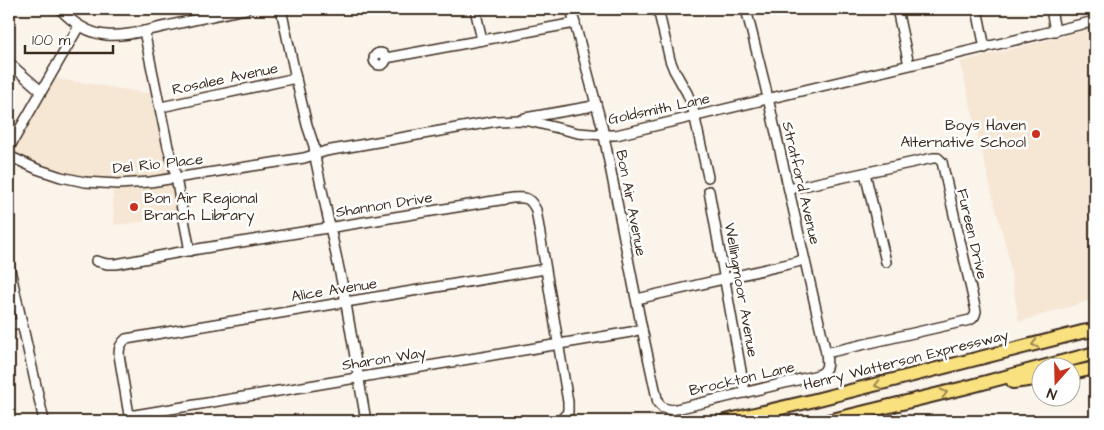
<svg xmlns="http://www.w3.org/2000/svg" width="1104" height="430" font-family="'Architects Daughter',sans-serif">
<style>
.built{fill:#f6e7d4}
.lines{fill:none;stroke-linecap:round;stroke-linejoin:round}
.minor-casing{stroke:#3b2a1e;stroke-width:12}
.highway-casing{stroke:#3b2a1e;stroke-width:16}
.minor{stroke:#fff;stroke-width:9}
.highway{stroke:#fae180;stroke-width:12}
.oneway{stroke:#9a864f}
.poi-dot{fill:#c8321e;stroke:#fff;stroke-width:2}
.labels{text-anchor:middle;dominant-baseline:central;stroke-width:5;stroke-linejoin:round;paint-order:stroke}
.street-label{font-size:15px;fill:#3b2a1e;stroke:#fff}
.poi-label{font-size:15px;fill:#3b2a1e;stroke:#fff;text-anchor:end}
</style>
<rect width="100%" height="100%" fill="#fbf4eb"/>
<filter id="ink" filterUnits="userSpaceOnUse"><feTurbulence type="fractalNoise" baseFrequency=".02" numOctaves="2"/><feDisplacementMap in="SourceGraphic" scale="10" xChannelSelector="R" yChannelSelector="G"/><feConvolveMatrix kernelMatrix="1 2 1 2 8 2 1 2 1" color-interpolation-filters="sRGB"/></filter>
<g filter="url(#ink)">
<g class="built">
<path d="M1095 28V299L1019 322 1007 250 995 206 960 62Z"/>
<path d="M53 78 147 93 151 92 178 218 114 225 112 181 66 174 12 153Z"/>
</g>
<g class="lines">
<defs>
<g id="minor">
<path d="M60 9C72 22 87 33 106 35 126 37 147 30 167 26 193 20 220 14 246 9"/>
<path d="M281 9 297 83 307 125 314 146 316 162 344 292 366 421"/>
<path d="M475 9 482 40"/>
<path d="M571 9 596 104 602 126 642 329 658 403 663 408 672 410 818 375C829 371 827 362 826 353L765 85 746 9"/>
<path d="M658 9 670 60 674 70 687 93 692 105 708 177"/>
<path d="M897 9 909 65"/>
<path d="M977 9 985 48"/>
<path d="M1051 9 1055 31"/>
<path d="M144 31 168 147 174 168 190 251"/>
<circle cx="380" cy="59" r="6"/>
<path d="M386 58 575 23"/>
<path d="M9 63 41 91"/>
<path d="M161 107 296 78"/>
<path d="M525 118 588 107 596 104"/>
<path d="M9 148 79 26"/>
<path d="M9 156 37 169 61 177 85 182 118 184 150 182 304 158 326 151 497 121 519 120 529 121 578 133 604 135H616L1095 21"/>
<path d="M865 173 886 262"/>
<path d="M789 189 933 158H938L942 162 976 311C975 316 974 318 970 320L826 353"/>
<path d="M709 191 745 393"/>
<path d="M96 261 107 264H116L192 250 512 198C525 197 530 197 536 210L568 402V412L562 419 557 421"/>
<path d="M9 265 44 421"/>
<path d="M637 299 797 262 804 259"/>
<path d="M9 325 22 323"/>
<path d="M129 416 631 332 642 329"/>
<path d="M130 421 119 355C119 348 120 344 126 339L346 302 545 269"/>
</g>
<g id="highway">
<path d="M1072 373 1095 368"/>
<path d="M1013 382 1042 378"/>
<path d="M725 421 811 401 1082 332 1095 330"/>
<path d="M828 421 964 388 1095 353"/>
</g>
</defs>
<use href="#minor" class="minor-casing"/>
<use href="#highway" class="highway-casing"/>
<use href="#minor" class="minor"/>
<use href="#highway" class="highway"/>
</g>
<defs><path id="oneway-chevron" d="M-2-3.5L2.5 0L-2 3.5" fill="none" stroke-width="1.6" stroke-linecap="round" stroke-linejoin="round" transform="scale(1.25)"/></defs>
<g class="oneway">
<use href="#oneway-chevron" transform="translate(1035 344) rotate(165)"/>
<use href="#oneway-chevron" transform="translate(878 385) rotate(166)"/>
<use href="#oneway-chevron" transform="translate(944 393) rotate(-14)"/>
</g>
</g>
<g class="poi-dot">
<circle cx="1036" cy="134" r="5"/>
<circle cx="134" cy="207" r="5"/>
</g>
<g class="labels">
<g class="street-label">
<text transform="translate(225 79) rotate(-12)">Rosalee Avenue</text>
<text transform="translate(659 109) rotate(-12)">Goldsmith Lane</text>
<text transform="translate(158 164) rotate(-6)">Del Rio Place</text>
<text transform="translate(801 183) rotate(77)">Stratford Avenue</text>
<text transform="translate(631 203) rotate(79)">Bon Air Avenue</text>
<text transform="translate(384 205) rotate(-9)">Shannon Drive</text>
<text transform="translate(972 234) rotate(77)">Fureen Drive</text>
<text transform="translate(334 290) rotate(-9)">Alice Avenue</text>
<text transform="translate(741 290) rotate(80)">Wellingmoor Avenue</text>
<text transform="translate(384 359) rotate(-9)">Sharon Way</text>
<text transform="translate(906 360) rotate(-14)">Henry Watterson Expressway</text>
<text transform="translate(742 379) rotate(-13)">Brockton Lane</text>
</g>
<g class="poi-label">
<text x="1026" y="125">Boys Haven<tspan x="1026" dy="17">Alternative School</tspan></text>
<text x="144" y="198" text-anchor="start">Bon Air Regional<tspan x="144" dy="17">Branch Library</tspan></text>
</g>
</g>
<rect width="1104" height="430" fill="none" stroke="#fff" stroke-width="30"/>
<rect x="15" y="15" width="1074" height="400" fill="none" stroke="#3b2a1e" stroke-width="2" filter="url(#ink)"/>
<g transform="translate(1056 382) rotate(200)"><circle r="24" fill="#ffffff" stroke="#b1aaa5"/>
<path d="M0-4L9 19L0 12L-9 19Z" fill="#c8321e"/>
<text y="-8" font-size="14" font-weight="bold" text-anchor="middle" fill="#3b2a1e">N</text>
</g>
<path d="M25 45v8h88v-8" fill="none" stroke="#3b2a1e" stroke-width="2.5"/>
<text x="32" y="45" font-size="15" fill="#3b2a1e" stroke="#ffffff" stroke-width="4" paint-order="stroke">100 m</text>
</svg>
